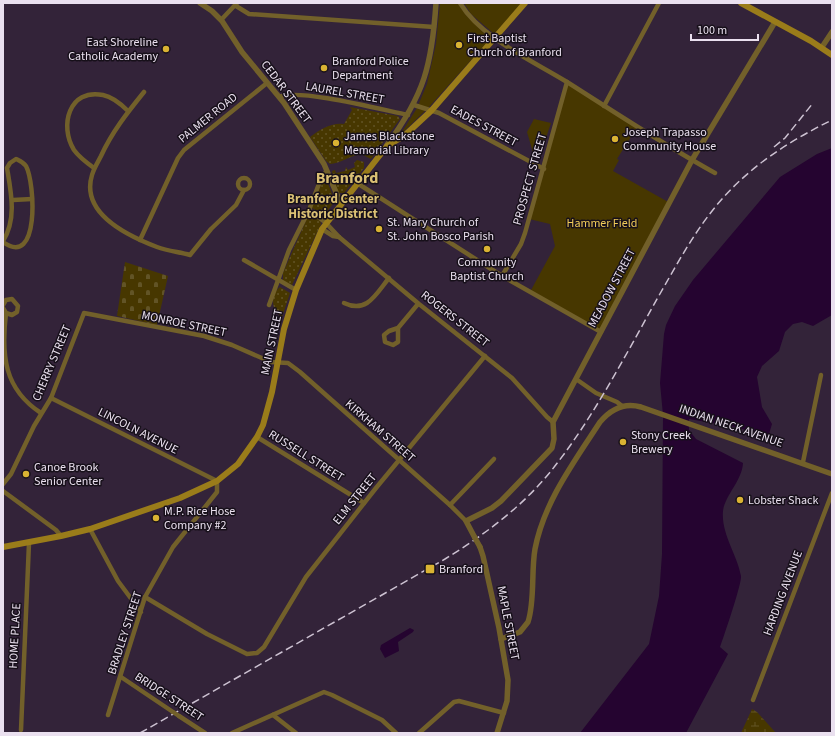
<svg xmlns="http://www.w3.org/2000/svg" width="835" height="736" font-family="'Source Sans 3',sans-serif">
<style>
.grass{fill:url(#grass-dots)}
.wetland{fill:url(#wetland-marsh)}
.cemetery{fill:url(#cemetery-stones)}
.green{fill:#473700}
.water{fill:#250430}
.lines{fill:none;stroke-linecap:round;stroke-linejoin:round}
.minor{stroke:#72602a;stroke-width:4.5}
.tertiary{stroke:#72602a;stroke-width:5.5}
.secondary{stroke:#9a7c1a;stroke-width:6}
.rail{stroke:#cdc2d2;stroke-width:1.5;stroke-dasharray:8 4;stroke-linecap:butt}
.minor-bridge{stroke:#72602a;stroke-width:4.5}
.tertiary-bridge{stroke:#72602a;stroke-width:5.5}
.poi-dot{fill:#dab333;stroke:#17101a;stroke-width:1.5}
.labels{text-anchor:middle;dominant-baseline:central;stroke-width:3;stroke-linejoin:round;paint-order:stroke}
.poi-label{font-size:12px;fill:#eae0ef;stroke:#17101a;text-anchor:start}
.street-label{font-size:12px;fill:#eae0ef;stroke:#17101a}
.park-label{font-size:12px;fill:#f2cc59;stroke:#17101a}
.neighbourhood-label{font-size:13px;font-weight:bold;fill:#dac074;stroke:#17101a}
.district-label{font-size:16px;font-weight:bold;fill:#dac074;stroke:#17101a}
</style>
<defs>
<pattern id="grass-dots" width="8" height="8" patternUnits="userSpaceOnUse"><rect width="8" height="8" fill="#473700"/><path d="M2 2h.1M6 6h.1" fill="none" stroke="#625426" stroke-width="1.8" stroke-linecap="round"/></pattern>
<pattern id="wetland-marsh" width="20" height="14" patternUnits="userSpaceOnUse"><rect width="20" height="14" fill="#473700"/><path d="M1 5h8M5 5V1M11 12h8M15 12V8" fill="none" stroke="#625426"/></pattern>
<pattern id="cemetery-stones" width="16" height="16" patternUnits="userSpaceOnUse"><rect width="16" height="16" fill="#473700"/><path d="M2 7V4a2 2 0 0 1 4 0v3zM10 15v-3a2 2 0 0 1 4 0v3z" fill="#625426"/></pattern>
</defs>
<rect width="100%" height="100%" fill="#332339"/>
<g class="grass">
<path d="M350 107 398 116 400 119 371 159C368 158 366 156 363 155 355 152 341 164 330 164L326 161 310 137C319 130 332 122 344 124L352 110Z"/>
<path d="M357 160 364 162V168L344 193H338L334 183 332 171 335 170 336 173 345 171 346 167 348 170 355 167 354 163Z"/>
<path d="M325 176 335 201 323 217 311 207Z"/>
<path d="M312 215 320 221 321 224 292 285 283 281V273L308 216Z"/>
<path d="M280 287 290 293 282 317C271 311 270 295 280 287Z"/>
</g>
<path class="wetland" d="M752 709 757 712 776 733H741Z"/>
<path class="cemetery" d="M125 262 168 276 157 325 117 316Z"/>
<g class="green">
<path d="M440 3H458L466 15 490 39 429 107 400 135 417 108 427 84 436 44Z"/>
<path d="M464 3H522L496 32 493 33 471 14Z"/>
<path d="M567 82 637 127 617 159 619 160 613 171 670 203 601 332 530 292 555 246 550 224 529 219Z"/>
<path d="M534 119 551 123 539 158 534 156 527 132Z"/>
</g>
<g class="water">
<path d="M832 148V315L813 326 802 322 793 324 785 332 779 351 762 366 757 377 762 407 772 424 769 434 764 436 736 427 689 419V430L696 439 743 463C742 481 725 495 723 511 721 534 737 554 741 576 742 583 724 636 720 647L728 654 686 733H580L649 644 659 596 662 554 663 415 660 383 664 334 666 325 675 306 693 280 780 177 817 154Z"/>
<path d="M410 628 414 630 413 632 398 642 399 651 385 658 380 649 381 645Z"/>
</g>
<g class="lines">
<g class="minor">
<path d="M460 3C481 38 533 61 567 82 616 113 664 145 715 173"/>
<path d="M236 6 249 14 434 27"/>
<path d="M221 20 237 3"/>
<path d="M144 92C127 113 112 132 101 156 98 162 94 168 92 175 80 214 128 236 157 247 168 251 179 252 190 255L211 229 236 205 244 190"/>
<path d="M279 97C299 88 383 110 408 115"/>
<path d="M414 105 439 113 544 169"/>
<path d="M604 106 659 3"/>
<path d="M94 168C87 163 79 157 74 150 59 126 69 88 103 95 113 97 121 104 128 111"/>
<circle cx="244" cy="184" r="6"/>
<path d="M357 183 502 276 601 332"/>
<path d="M13 200 32 199"/>
<path d="M309 210 326 223 339 237 419 304 512 378 547 417 553 422"/>
<path d="M322 229 333 236 339 237"/>
<path d="M140 240 178 158 184 150 267 83"/>
<path d="M3 241C17 219 11 192 7 168L10 163 16 159C20 161 23 162 26 166 35 183 40 269 3 242"/>
<path d="M244 260 296 290"/>
<path d="M502 276 521 244 525 233 567 82"/>
<path d="M344 303C367 314 376 294 389 278"/>
<path d="M3 305 6 300 12 299 18 306 17 312 12 315 6 313 3 308"/>
<path d="M269 305 289 250 309 210 322 176 327 171"/>
<path d="M6 313C1 355 4 389 41 413"/>
<path d="M398 328 389 331 384 335 385 342 393 345 398 342V328L418 304"/>
<path d="M576 379 596 393 617 402 622 406"/>
<path d="M51 398 217 481V492L173 547 145 597 108 715"/>
<path d="M257 437 364 503"/>
<path d="M803 462 821 375"/>
<path d="M3 484 11 474 34 426 51 398 84 313 204 336 232 345 271 362 288 363 300 372 450 505 466 521"/>
<path d="M3 491 56 530 61 536"/>
<path d="M450 505 494 459"/>
<path d="M90 529 118 581 141 612"/>
<path d="M145 597 207 634 247 654 257 653 264 647 306 577 376 488 485 356"/>
<path d="M121 677 173 712"/>
<path d="M753 700 832 493"/>
<path d="M273 715 296 733"/>
<path d="M179 716 205 733"/>
<path d="M21 730 29 543"/>
<path d="M232 733 324 692 332 695 382 720 396 733"/>
<path d="M419 733 454 702 459 701 504 713"/>
</g>
<g class="tertiary">
<path d="M200 3 212 11 222 21 242 52 284 103 324 164 341 204"/>
<path d="M822 47 832 32"/>
<path d="M387 145C424 95 432 65 436 3"/>
<path d="M475 538 466 521 492 508 501 501 552 448 554 439 553 422 692 160 775 22"/>
<path d="M480 547 483 556 499 628 508 680 507 701 497 733"/>
<path d="M501 639 520 632 528 622C535 601 531 572 535 549 544 502 574 462 600 422 611 409 624 402 641 407L832 474"/>
</g>
<g class="secondary">
<path d="M741 3 811 41 832 55"/>
<path d="M3 547 61 536 90 529 180 498 217 481 238 464 257 437 263 425 272 392 284 329 296 290 322 229 387 146 404 136 431 111 525 3"/>
</g>
<g class="rail">
<path d="M774 147 785 138 813 103"/>
<path d="M140 733 445 559C484 535 522 507 551 471 596 415 630 346 665 285 682 255 699 225 722 199 752 165 791 140 832 120"/>
</g>
<path class="minor-bridge" d="M173 712 179 716"/>
<path class="tertiary-bridge" d="M475 538 480 547"/>
</g>
<g class="poi-dot">
<circle cx="459" cy="45" r="4"/>
<circle cx="166" cy="49" r="4"/>
<circle cx="324" cy="68" r="4"/>
<circle cx="615" cy="139" r="4"/>
<circle cx="336" cy="143" r="4"/>
<circle cx="379" cy="229" r="4"/>
<circle cx="487" cy="249" r="4"/>
<circle cx="623" cy="442" r="4"/>
<circle cx="26" cy="474" r="4"/>
<circle cx="740" cy="500" r="4"/>
<circle cx="156" cy="518" r="4"/>
<rect x="425" y="564" width="10" height="10" rx="2"/>
</g>
<g class="labels">
<g class="poi-label">
<text x="467" y="38">First Baptist<tspan x="467" dy="14">Church of Branford</tspan></text>
<text x="158" y="42" text-anchor="end">East Shoreline<tspan x="158" dy="14">Catholic Academy</tspan></text>
<text x="332" y="61">Branford Police<tspan x="332" dy="14">Department</tspan></text>
<text x="623" y="132">Joseph Trapasso<tspan x="623" dy="14">Community House</tspan></text>
<text x="344" y="136">James Blackstone<tspan x="344" dy="14">Memorial Library</tspan></text>
<text x="387" y="222">St. Mary Church of<tspan x="387" dy="14">St. John Bosco Parish</tspan></text>
<text x="487" y="262" text-anchor="middle">Community<tspan x="487" dy="14">Baptist Church</tspan></text>
<text x="631" y="435">Stony Creek<tspan x="631" dy="14">Brewery</tspan></text>
<text x="34" y="467">Canoe Brook<tspan x="34" dy="14">Senior Center</tspan></text>
<text x="748" y="500">Lobster Shack</text>
<text x="164" y="511">M.P. Rice Hose<tspan x="164" dy="14">Company #2</tspan></text>
<text x="439" y="569">Branford</text>
</g>
<g class="street-label">
<text transform="translate(286 92) rotate(53)">CEDAR STREET</text>
<text transform="translate(345 93) rotate(10)">LAUREL STREET</text>
<text transform="translate(208 118) rotate(-39)">PALMER ROAD</text>
<text transform="translate(484 126) rotate(28)">EADES STREET</text>
<text transform="translate(530 179) rotate(-74)">PROSPECT STREET</text>
<text transform="translate(612 288) rotate(-62)">MEADOW STREET</text>
<text transform="translate(455 319) rotate(38)">ROGERS STREET</text>
<text transform="translate(184 324) rotate(12)">MONROE STREET</text>
<text transform="translate(272 342) rotate(-78)">MAIN STREET</text>
<text transform="translate(52 363) rotate(-67)">CHERRY STREET</text>
<text transform="translate(731 426) rotate(19)">INDIAN NECK AVENUE</text>
<text transform="translate(138 431) rotate(27)">LINCOLN AVENUE</text>
<text transform="translate(380 431) rotate(41)">KIRKHAM STREET</text>
<text transform="translate(306 456) rotate(32)">RUSSELL STREET</text>
<text transform="translate(355 499) rotate(-51)">ELM STREET</text>
<text transform="translate(783 593) rotate(-69)">HARDING AVENUE</text>
<text transform="translate(508 623) rotate(79)">MAPLE STREET</text>
<text transform="translate(125 633) rotate(-72)">BRADLEY STREET</text>
<text transform="translate(15 636) rotate(-87)">HOME PLACE</text>
<text transform="translate(169 697) rotate(33)">BRIDGE STREET</text>
</g>
<g class="park-label">
<text x="602" y="223">Hammer Field</text>
</g>
<g class="neighbourhood-label">
<text x="333" y="199">Branford Center<tspan x="333" dy="15">Historic District</tspan></text>
</g>
<g class="district-label">
<text x="347" y="178">Branford</text>
</g>
</g>
<rect width="835" height="736" fill="none" stroke="#eae0ef" stroke-width="8"/>
<path d="M691 34v6h67v-6" fill="none" stroke="#eae0ef" stroke-width="2"/>
<text x="697" y="34" font-size="12" fill="#eae0ef" stroke="#17101a" stroke-width="3" paint-order="stroke">100 m</text>
</svg>
